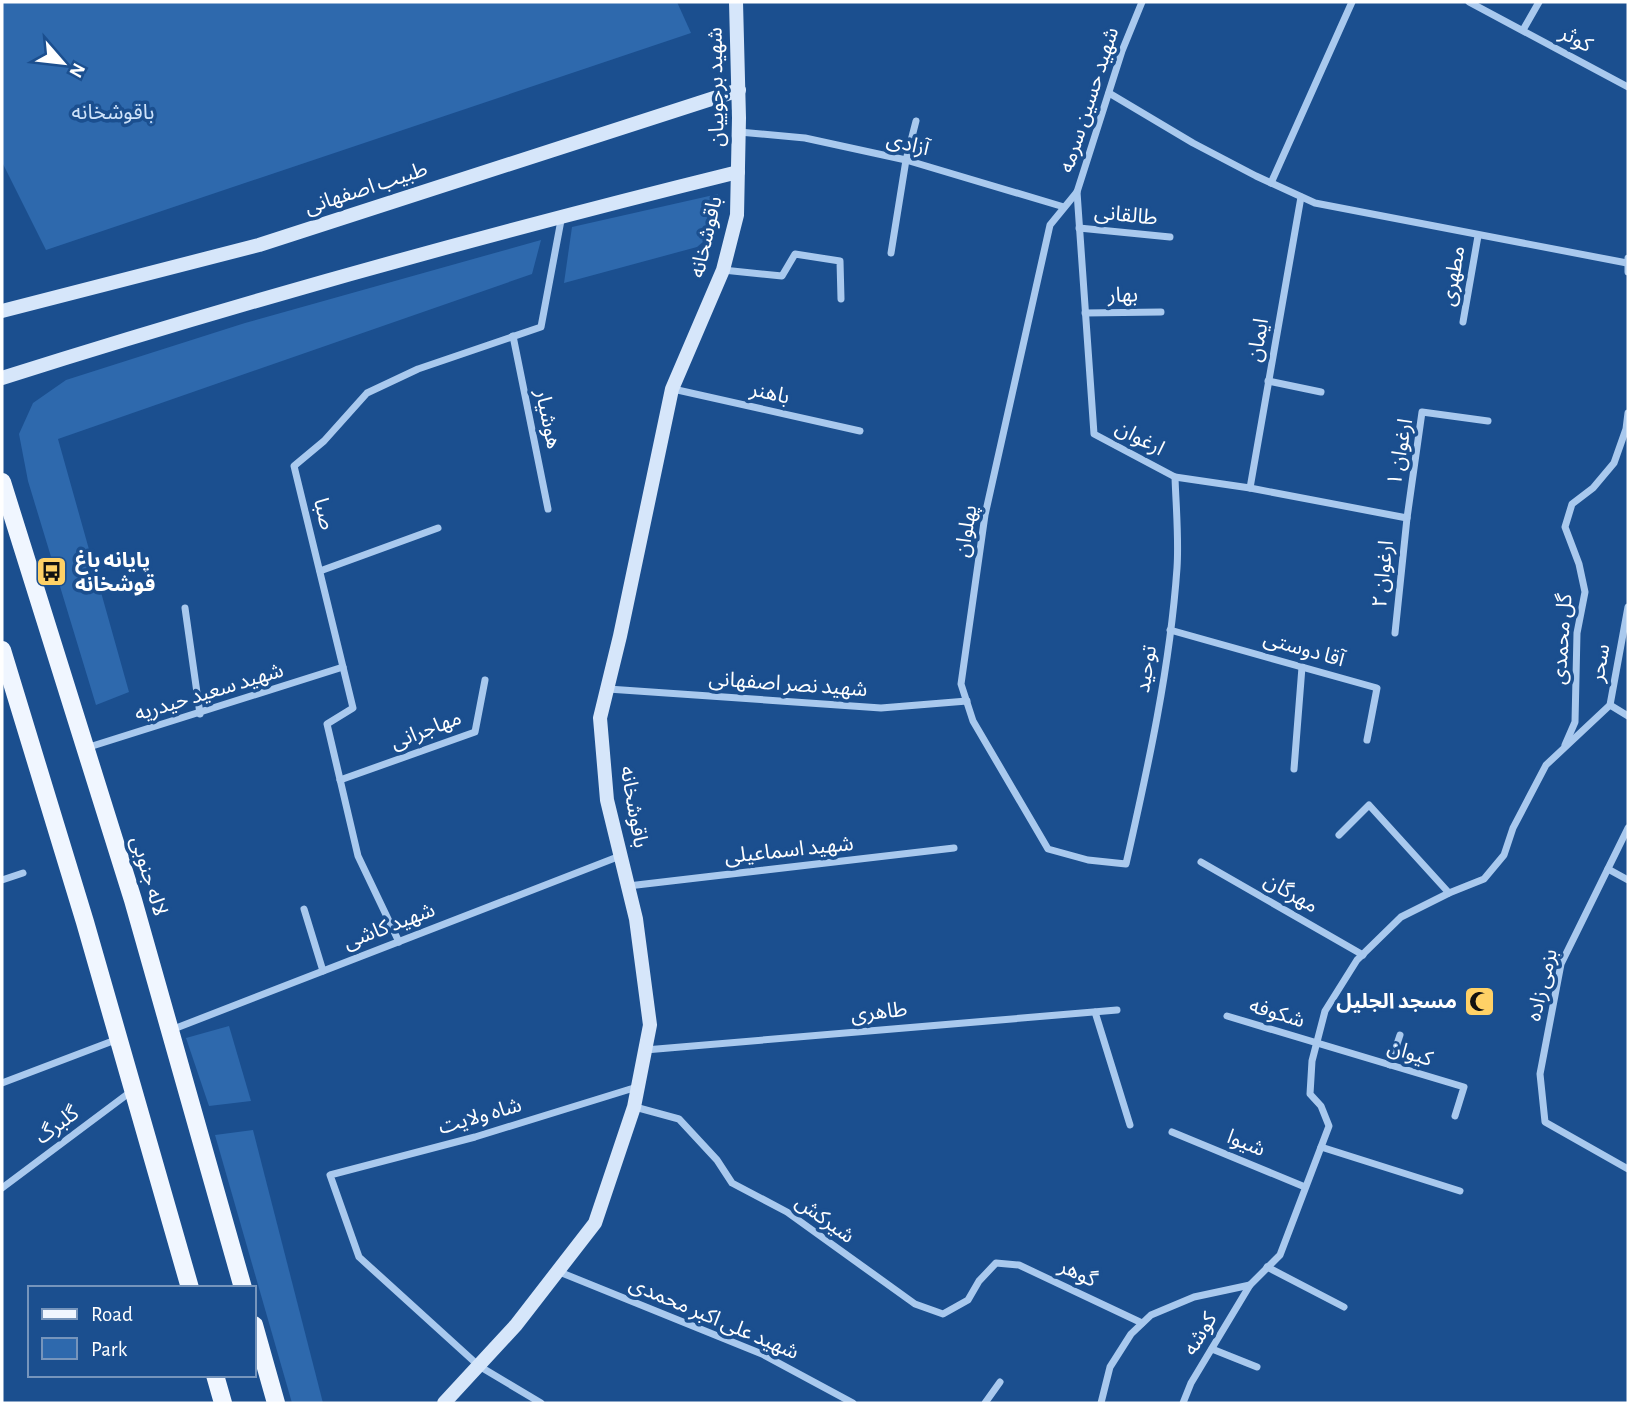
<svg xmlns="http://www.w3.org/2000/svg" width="1630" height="1405" font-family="'Alegreya Sans','Noto Sans Arabic',sans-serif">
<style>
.green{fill:#2e69ad}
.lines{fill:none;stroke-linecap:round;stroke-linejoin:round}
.street{stroke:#a9c9ee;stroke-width:7}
.secondary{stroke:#d6e6fa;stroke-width:14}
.primary{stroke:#f0f6ff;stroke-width:18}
.labels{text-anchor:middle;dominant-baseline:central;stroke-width:7;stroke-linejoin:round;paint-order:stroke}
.street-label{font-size:21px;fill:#fff;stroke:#1b4f8f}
.park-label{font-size:21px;fill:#cfe3fa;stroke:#1b4f8f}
.poi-label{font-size:21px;font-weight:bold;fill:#fff;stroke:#1b4f8f;text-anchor:start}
</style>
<rect width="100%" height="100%" fill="#1b4f8f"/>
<g class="green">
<path d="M2 2H677L691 33 46 250 2 162Z"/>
<path d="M718 194V229L697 247 564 283 572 227Z"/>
<path d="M541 240 532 274 58 439 129 692 96 705 28 481 19 434 33 403 66 380 245 323Z"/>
<path d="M229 1026 251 1101 209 1106 186 1038Z"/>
<path d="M253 1130 323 1403H292L215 1135Z"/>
</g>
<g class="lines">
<g class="street">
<path d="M1142 2 1122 51 1077 192 1050 225 985 515 961 684 973 721 1048 849 1088 860 1126 864C1148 767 1170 668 1177 568 1179 539 1176 507 1175 477"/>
<path d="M1469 2 1628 87"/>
<path d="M1523 30 1539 2"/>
<path d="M1109 93 1193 143 1256 176 1315 203 1627 263"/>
<path d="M739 132 805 138 906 160 1064 207"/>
<path d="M1271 183 1352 2"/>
<path d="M1077 192 1094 434 1175 477 1250 488 1407 518"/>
<path d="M1079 228 1170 237"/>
<path d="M891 253 906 160 916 121"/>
<path d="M1628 258V272"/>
<path d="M723 270 782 276 795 254 840 261 841 299"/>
<path d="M1085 313 1161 312"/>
<path d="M1463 322 1478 236"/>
<path d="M513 336 548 509"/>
<path d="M1268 381 1321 392"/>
<path d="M673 389 860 431"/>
<path d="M1250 488 1301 197"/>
<path d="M320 571 438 528"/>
<path d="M185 608 200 714"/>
<path d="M1170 630 1377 688 1367 740"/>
<path d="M1395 633 1407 518 1422 412 1488 421"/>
<path d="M608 689 881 708 967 701"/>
<path d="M1610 705 1628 716"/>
<path d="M1565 745 1575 722 1577 633 1585 592 1579 564 1565 527 1572 504 1593 488 1614 463 1626 429 1628 413"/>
<path d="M86 748 343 667"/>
<path d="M1294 769 1302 667"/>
<path d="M340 780 475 732 485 680"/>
<path d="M1628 828 1561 964 1540 1074 1545 1122 1628 1169"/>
<path d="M1339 835 1369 805 1449 893"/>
<path d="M1201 862 1363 955"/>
<path d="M1608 869 1628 880"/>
<path d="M2 880 23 873"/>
<path d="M628 886 954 848"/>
<path d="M304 909 323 971"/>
<path d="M399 942 358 856 327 724 353 708 294 466 324 441 367 393 418 369 541 327 562 215"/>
<path d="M1095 1012 1130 1125"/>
<path d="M1227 1016 1464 1087 1455 1116"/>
<path d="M171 1030 620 856"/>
<path d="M645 1050 1117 1010"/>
<path d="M1390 1065 1400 1035"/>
<path d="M2 1083 118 1039"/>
<path d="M635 1107 679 1119 717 1160 732 1183 787 1212 915 1304 943 1314 968 1300 979 1281 996 1263 1019 1265 1142 1323"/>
<path d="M1172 1132 1305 1187"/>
<path d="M1321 1147 1460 1191"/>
<path d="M2 1188 133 1090"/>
<path d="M1267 1267 1344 1307"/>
<path d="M557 1271 762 1354 853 1403"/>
<path d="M1212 1349 1257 1367"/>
<path d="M541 1403 479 1366 359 1257 330 1175 475 1137 637 1087"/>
<path d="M985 1403 1000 1382"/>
<path d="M1101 1403 1110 1367 1131 1334 1151 1315 1194 1297 1250 1285 1280 1255 1329 1126 1321 1106 1310 1094 1312 1061 1325 1011 1357 960 1401 917 1449 893 1484 879 1504 855 1513 828 1546 765 1610 705 1628 607"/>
<path d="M1183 1403 1191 1383 1250 1285"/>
</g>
<g class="secondary">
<path d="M2 311 259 245 739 90"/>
<path d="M2 378C245 301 491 233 738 172"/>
<path d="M444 1403 516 1325 595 1223 634 1107 650 1025 636 919 607 800 600 718 620 636 672 389 723 270 737 215 739 118 736 2"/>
</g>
<g class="primary">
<path d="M2 482 133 900 243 1288"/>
<path d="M2 650 85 922 190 1288"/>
<path d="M254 1325 276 1403"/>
<path d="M215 1375 223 1403"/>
</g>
</g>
<defs>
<symbol id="bus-square" viewBox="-11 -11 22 22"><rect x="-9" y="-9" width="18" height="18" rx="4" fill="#ffd166" stroke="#1b4f8f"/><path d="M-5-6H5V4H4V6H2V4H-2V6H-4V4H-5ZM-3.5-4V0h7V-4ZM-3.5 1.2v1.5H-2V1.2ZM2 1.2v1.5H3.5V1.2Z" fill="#111"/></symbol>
<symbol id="mosque-square" viewBox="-11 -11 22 22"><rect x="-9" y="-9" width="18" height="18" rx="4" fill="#ffd166" stroke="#1b4f8f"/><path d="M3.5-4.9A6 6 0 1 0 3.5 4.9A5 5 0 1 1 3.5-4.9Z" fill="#111"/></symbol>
</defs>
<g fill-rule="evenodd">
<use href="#bus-square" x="34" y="554" width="35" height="35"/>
<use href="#mosque-square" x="1462" y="984" width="35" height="35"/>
</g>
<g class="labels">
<g class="street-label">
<text transform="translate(1576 39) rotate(28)">کوثر</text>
<text transform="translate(716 87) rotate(-91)">شهید برجوییان</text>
<text transform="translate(1089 100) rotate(-72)">شهید حسین سرمه</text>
<text transform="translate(908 144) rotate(14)">آزادی</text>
<text transform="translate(366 188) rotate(-18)">طبیب اصفهانی</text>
<text transform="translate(1126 215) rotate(6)">طالقانی</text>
<text transform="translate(706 237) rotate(-77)">باقوشخانه</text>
<text transform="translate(1453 276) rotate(-80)">مطهری</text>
<text transform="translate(1123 295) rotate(-1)">بهار</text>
<text transform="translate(1258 340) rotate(-80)">ایمان</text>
<text transform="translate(770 393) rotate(13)">باهنر</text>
<text transform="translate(548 419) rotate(78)">هوشیار</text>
<text transform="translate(1140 438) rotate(28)">ارغوان</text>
<text transform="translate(1400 452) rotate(-80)">ارغوان ۱</text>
<text transform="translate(324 514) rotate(76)">صبا</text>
<text transform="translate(966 531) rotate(-81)">پهلوان</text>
<text transform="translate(1383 574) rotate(-84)">ارغوان ۲</text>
<text transform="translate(1562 639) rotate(-86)">گل محمدی</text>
<text transform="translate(1304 649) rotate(16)">آقا دوستی</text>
<text transform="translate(1600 663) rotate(-80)">سحر</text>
<text transform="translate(1146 669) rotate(-81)">توحید</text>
<text transform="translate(788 684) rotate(4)">شهید نصر اصفهانی</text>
<text transform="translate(209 692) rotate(-17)">شهید سعید حیدریه</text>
<text transform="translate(426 730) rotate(-21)">مهاجرانی</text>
<text transform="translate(634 807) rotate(80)">باقوشخانه</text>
<text transform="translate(789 850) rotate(-6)">شهید اسماعیلی</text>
<text transform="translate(149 876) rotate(73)">لاله جنوبی</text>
<text transform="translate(1291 893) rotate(30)">مهرگان</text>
<text transform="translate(389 926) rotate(-21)">شهید کاشی</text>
<text transform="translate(1542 985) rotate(-76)">بزمی زاده</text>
<text transform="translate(879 1012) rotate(-6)">طاهری</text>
<text transform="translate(1277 1013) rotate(17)">شکوفه</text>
<text transform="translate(1410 1053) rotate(17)">کیوان</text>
<text transform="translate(480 1116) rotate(-16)">شاه ولایت</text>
<text transform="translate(57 1125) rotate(-37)">گلبرگ</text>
<text transform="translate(1246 1143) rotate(22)">شیوا</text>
<text transform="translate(825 1219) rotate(36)">شیرکش</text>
<text transform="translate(1078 1273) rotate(25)">گوهر</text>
<text transform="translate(714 1318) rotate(23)">شهید علی اکبر محمدی</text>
<text transform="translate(1200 1334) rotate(-59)">کوشه</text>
</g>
<g class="park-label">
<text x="113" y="112">باقوشخانه</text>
</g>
<g class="poi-label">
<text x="75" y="560">پایانه باغ<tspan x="75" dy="24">قوشخانه</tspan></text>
<text x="1457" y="1001" text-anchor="end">مسجد الجلیل</text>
</g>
</g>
<rect width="1630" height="1405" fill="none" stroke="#ffffff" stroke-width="7"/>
<rect x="28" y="1286" width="228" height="91" fill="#1b4f8f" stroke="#7695bc" stroke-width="2"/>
<rect x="42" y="1309" width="35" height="10" fill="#f0f6ff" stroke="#7695bc" stroke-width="2"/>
<text x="91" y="1321" font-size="21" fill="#ffffff">Road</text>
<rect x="42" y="1338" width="35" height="21" fill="#2e69ad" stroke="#7695bc" stroke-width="2"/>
<text x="91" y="1356" font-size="21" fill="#ffffff">Park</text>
<g transform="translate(63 63) rotate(118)" stroke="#1b4f8f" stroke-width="5" paint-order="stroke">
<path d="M0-5L12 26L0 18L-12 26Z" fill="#ffffff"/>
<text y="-10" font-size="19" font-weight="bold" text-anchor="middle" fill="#ffffff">N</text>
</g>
</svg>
